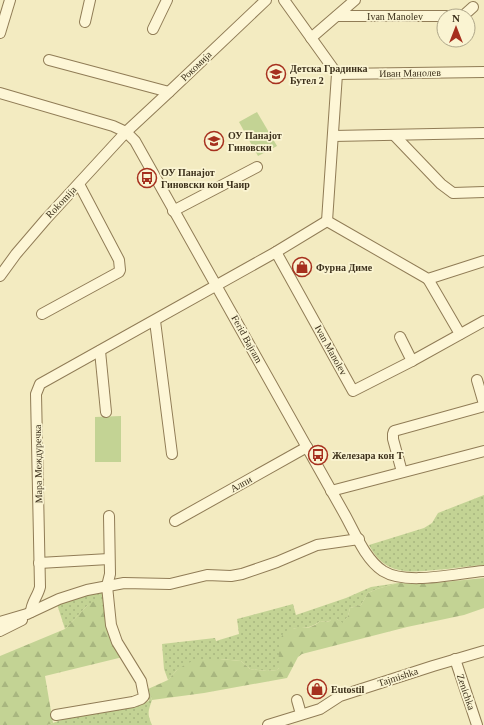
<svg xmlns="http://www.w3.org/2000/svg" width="484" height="725" font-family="'Times New Roman',serif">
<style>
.grass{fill:url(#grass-dots)}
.forest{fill:url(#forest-firs)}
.pitch{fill:#c3d394}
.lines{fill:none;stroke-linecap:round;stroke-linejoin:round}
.minor-casing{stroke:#907c56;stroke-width:12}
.minor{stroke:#fdf6d6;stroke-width:10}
.labels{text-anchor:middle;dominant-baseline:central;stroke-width:3.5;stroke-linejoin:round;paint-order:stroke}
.street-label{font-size:10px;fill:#3d311c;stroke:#faf4d2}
.poi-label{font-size:10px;font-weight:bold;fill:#3d311c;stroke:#faf4d2;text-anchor:start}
</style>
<defs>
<pattern id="grass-dots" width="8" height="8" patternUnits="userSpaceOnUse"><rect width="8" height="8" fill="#c3d394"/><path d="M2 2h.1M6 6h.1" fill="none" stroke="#a8b67f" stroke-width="1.8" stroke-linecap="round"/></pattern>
<pattern id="forest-firs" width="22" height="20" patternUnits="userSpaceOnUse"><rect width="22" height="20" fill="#c3d394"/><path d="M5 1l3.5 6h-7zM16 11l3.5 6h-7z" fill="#a8b67f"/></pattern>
</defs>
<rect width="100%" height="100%" fill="#f3ebc1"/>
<g class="grass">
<path d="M484 495V565C468 566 451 569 435 570 406 573 384 574 369 545L424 528 432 523 438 513Z"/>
<path d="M398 583 377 589 368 593 361 605 350 608 348 616 343 624 337 619 325 622 320 621C312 628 305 628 294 628L279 646V668L277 670 267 671 250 669 241 661 220 659H205L177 670 168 680 164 669 162 644 215 638 216 641 239 634 237 619 293 604 296 615 346 598 371 587Z"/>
<path d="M107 586 111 625 105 615 100 600 87 606 65 629 56 601Z"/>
<path d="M146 689H148L152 700C148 712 147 713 152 725H47C79 712 116 711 149 701Z"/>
</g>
<g class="forest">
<path d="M484 578V608L464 615 407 627 302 654 298 657 287 678 204 693 152 700 148 689 168 680 177 670 186 664 193 661 205 659H220L241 661 250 669 267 671 277 670 279 668C279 653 275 628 297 628 307 628 313 628 320 621L325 622 330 621 334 616 337 619 343 623 348 616 350 608 361 605 368 593 377 589 398 583 424 584Z"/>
<path d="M97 599H100C106 619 117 637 127 656L45 676 53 723 47 725H0V656L65 629 87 606Z"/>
</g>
<g class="pitch">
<path d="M257 112 277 146 258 156 239 122Z"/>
<path d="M121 416V462H95V417Z"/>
</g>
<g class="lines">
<defs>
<g id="minor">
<path d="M284 0 337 74 327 221"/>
<path d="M337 16H463L473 7"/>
<path d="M85 22 90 0"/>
<path d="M153 29 167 0"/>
<path d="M0 33 10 0"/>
<path d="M311 38 355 0"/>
<path d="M49 60 169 92"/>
<path d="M337 74 484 72"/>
<path d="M0 93 113 126 126 132 135 141 345 515C355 533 365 559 383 571 407 586 457 573 484 571"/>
<path d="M333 136 484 133"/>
<path d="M395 136 441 184 453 193 484 192"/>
<path d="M173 211 257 167"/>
<path d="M327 221 428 279 484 261"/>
<path d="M276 252 353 391 412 361 484 321"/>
<path d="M0 276 16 254 46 219 126 132 169 92 266 0"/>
<path d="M428 279 460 334"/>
<path d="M42 314 119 272 120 270 119 260 79 184"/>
<path d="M155 321 172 454"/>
<path d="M400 337 412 361"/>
<path d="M100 351 106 412"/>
<path d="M477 380 484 404"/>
<path d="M402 472 393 439V434L394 431 484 406"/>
<path d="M331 491 484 451"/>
<path d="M175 521 307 447"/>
<path d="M39 563 109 559"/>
<path d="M31 612C31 603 38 596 40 587L36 394 40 384 276 252 327 221"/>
<path d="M0 622 27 614 59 599 87 590 124 583 170 584 207 575 231 576 242 574 277 562 317 545 359 539"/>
<path d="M0 631 22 620"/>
<path d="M455 659 477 725"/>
<path d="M297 700 301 714"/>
<path d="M56 715 133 702 141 699 144 696 141 681 117 642 111 625 107 586 110 574 109 516"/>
<path d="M268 725 320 709 340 696 433 666 484 651"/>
</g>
</defs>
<use href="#minor" class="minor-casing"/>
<use href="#minor" class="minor"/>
</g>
<defs>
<symbol id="school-ring" viewBox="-11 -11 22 22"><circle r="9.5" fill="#faf4d2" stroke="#a6301e" stroke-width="1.5"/><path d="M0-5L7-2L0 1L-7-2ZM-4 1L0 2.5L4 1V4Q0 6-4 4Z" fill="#a6301e"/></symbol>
<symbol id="bus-ring" viewBox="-11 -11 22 22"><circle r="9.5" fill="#faf4d2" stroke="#a6301e" stroke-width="1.5"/><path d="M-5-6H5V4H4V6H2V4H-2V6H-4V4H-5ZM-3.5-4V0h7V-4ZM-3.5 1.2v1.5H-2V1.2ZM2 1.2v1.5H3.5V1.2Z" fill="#a6301e"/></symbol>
<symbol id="shop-ring" viewBox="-11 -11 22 22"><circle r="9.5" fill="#faf4d2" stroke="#a6301e" stroke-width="1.5"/><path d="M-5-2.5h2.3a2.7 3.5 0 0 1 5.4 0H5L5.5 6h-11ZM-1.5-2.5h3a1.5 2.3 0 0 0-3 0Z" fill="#a6301e"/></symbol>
</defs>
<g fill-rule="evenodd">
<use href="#school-ring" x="265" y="63" width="22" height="22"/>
<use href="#school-ring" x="203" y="130" width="22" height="22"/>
<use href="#bus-ring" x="136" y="167" width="22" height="22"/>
<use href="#shop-ring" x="291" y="256" width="22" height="22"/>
<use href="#bus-ring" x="307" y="444" width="22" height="22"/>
<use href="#shop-ring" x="306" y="678" width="22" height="22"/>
</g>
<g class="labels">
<g class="street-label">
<text x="395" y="16">Ivan Manolev</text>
<text transform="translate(196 66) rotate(-44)">Рокомија</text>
<text transform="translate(410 73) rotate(-1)">Иван Манолев</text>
<text transform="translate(61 202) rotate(-47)">Rokomija</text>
<text transform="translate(247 339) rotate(61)">Ferid Bajram</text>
<text transform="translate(331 350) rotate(61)">Ivan Manolev</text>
<text transform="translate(38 464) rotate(-91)">Мара Междуречка</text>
<text transform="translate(241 484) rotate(-29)">Алпи</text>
<text transform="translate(398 677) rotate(-18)">Tajmishka</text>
<text transform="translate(466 692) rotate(71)">Zenichka</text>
</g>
<g class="poi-label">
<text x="290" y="68">Детска Градинка<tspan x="290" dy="12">Бутел 2</tspan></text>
<text x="228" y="135">ОУ Панајот<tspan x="228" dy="12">Гиновски</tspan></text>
<text x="161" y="172">ОУ Панајот<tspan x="161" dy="12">Гиновски кон Чаир</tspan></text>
<text x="316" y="267">Фурна Диме</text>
<text x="332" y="455">Железара кон Т</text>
<text x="331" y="689">Eutostil</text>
</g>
</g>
<g transform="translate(456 28)"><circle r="19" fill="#faf4d2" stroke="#aea689"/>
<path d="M0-3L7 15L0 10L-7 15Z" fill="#a6301e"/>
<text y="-6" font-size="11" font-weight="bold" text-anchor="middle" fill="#3d311c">N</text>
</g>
</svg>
